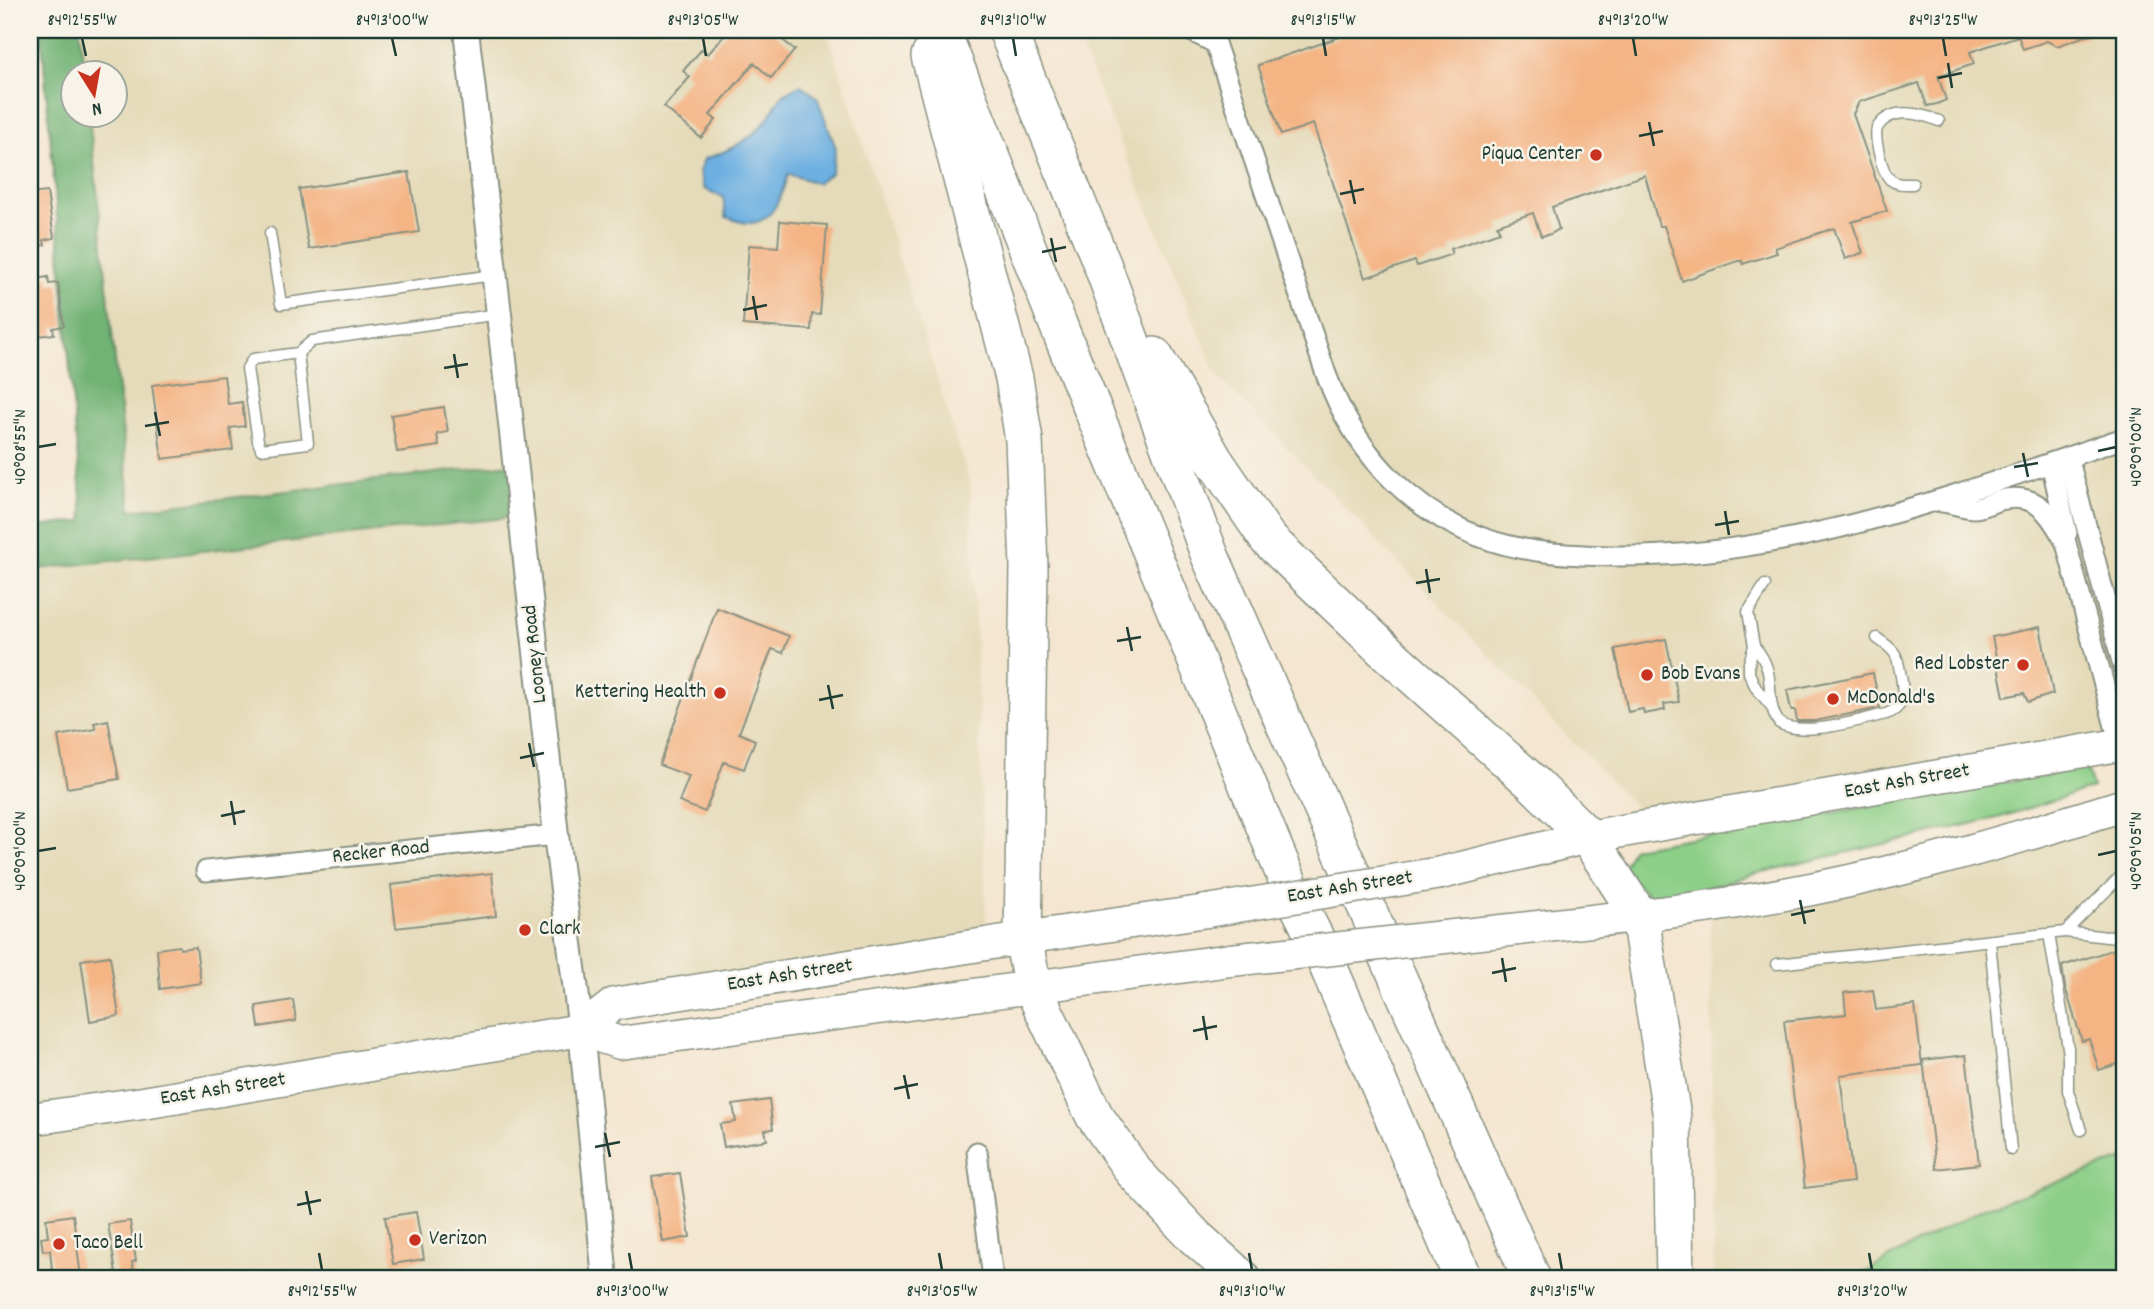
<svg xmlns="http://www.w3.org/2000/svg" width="2154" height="1309" font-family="Dekko,sans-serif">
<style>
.built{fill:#e5dbba}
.green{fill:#8ccf87;stroke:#56865e;stroke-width:2}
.forest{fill:#71b274;stroke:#487854;stroke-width:2}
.water{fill:#6cafe1;stroke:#46768a;stroke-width:2}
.building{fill:#f4b484}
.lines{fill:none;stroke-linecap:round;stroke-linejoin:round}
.service-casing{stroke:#8a9282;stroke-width:13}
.minor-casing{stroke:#8a9282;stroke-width:23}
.tertiary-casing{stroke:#8a9282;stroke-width:28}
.primary-casing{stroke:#8a9282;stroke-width:35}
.motorway-casing{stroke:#8a9282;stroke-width:40}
.service{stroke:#fff;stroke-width:10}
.minor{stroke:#fff;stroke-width:19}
.tertiary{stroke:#fff;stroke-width:24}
.primary{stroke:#fff;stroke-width:32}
.motorway{stroke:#fff;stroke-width:37}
.primary-bridge-casing{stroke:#8a9282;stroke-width:35;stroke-linecap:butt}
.primary-bridge{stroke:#fff;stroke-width:32}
.ticks{fill:none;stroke:#1f3d34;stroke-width:2.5}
.poi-dot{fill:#c8321e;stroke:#f7f3e8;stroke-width:2.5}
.labels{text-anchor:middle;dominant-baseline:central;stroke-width:5;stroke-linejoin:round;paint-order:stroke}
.poi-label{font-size:21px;fill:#1f3d34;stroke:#f7f3e8;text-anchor:start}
.street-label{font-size:21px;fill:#1f3d34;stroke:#f7f3e8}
.neatline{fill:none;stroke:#1f3d34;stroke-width:2.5}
.ticks-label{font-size:18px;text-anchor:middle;fill:#1f3d34}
</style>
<rect width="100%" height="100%" fill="#f7f3e8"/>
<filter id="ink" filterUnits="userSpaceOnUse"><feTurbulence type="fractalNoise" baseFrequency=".0143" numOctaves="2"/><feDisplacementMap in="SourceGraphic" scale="14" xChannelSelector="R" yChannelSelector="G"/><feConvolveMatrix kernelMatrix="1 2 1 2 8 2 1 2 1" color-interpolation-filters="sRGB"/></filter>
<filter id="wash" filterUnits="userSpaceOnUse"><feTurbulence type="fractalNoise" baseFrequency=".00686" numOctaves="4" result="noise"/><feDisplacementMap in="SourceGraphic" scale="28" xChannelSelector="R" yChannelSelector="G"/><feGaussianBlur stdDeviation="1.57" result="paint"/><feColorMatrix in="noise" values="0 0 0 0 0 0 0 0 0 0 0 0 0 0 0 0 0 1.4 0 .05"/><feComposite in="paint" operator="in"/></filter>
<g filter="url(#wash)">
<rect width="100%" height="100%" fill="#f4e6d0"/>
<g class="built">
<path d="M80 30H827L970 483 987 944 614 1004 581 1030 605 1279H30V570L521 516 516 463 131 511 89 116H116V74L84 73Z"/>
<path d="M1074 30H2124V744L1654 826 1216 374Z"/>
<path d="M2124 805V1159L1982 1209 1900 1252 1855 1279H1714L1710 907Z"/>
</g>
<g class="green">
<path d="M2087 768 2093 788 2001 817 1754 874 1670 899 1650 896 1635 883 1623 866 1633 848Z"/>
<path d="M2124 1159V1279H1855L1900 1252 1982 1209Z"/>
</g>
<path class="forest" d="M41 30H80L84 73 74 74V116H89L131 510 516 463 522 516 30 570V528L83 521Z"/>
<path class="water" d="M801 85 817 97 836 148 831 173 817 183 788 174C782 193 774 224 748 223 741 223 733 219 726 217L723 197 704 189 699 172 704 159C727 152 748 142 764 123 781 103 773 96 801 85Z"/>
<g id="blocks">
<g class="building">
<path d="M729 30H770L795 50 771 78 754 63 710 115 716 120 701 138 664 107 690 77 683 71 702 49 708 54Z"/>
<path d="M1338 30H2097V32L2057 46 2047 41 2023 49 2018 36 1970 52 1974 64 1938 76 1946 100 1937 104 1927 106 1919 83 1859 102 1853 114 1887 211 1852 222 1863 253 1845 259 1834 228 1775 248 1777 253 1743 264 1742 261H1738L1682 281 1664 226H1659L1645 175 1552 207 1559 229 1551 234 1541 236 1533 213 1497 225 1500 232 1450 249 1452 254 1417 266 1415 261 1365 278 1313 124 1281 135 1258 65 1340 37Z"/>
<path d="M409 172 419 232 309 249 299 189Z"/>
<path d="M47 192 54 238 44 240 45 245 30 248V194Z"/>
<path d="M780 221 827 225 820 315 812 314 811 330 743 325 749 245 778 247Z"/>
<path d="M48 277 49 284 58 283 64 326 53 328 54 334 30 337V280Z"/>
<path d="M224 376 228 404 242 402 245 426 230 428 233 450 162 459 152 385Z"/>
<path d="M444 407 448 432 437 434 439 446 397 452 391 415Z"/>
<path d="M717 608 789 636 783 653 772 649 739 733 755 740 744 769 724 762 705 812 679 802 689 776 659 765Z"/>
<path d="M2040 627 2053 694 2028 702 2024 693 2004 697 1992 637Z"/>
<path d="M1666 639 1679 702 1664 704 1665 710 1644 714 1643 709 1628 712 1615 649Z"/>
<path d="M1873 673 1880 708 1815 721H1797L1795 710H1791L1787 690Z"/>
<path d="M108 720 119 779 67 788 58 736 96 729 94 723Z"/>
<path d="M492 873 496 916 396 928 391 885Z"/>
<path d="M179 946 180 949 196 947 201 983 160 989 157 949Z"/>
<path d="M2124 946V1062L2099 1070 2089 1039 2082 1041 2065 987 2062 966Z"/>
<path d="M110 956 119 1016 90 1021 81 960Z"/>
<path d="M1873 990 1876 1010 1915 1005 1922 1065 1840 1075 1853 1182 1805 1188 1784 1021 1846 1014 1844 993Z"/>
<path d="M293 1000 296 1021 259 1027 256 1006Z"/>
<path d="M1966 1055 1979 1164 1936 1169 1923 1060Z"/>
<path d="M769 1100 773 1129 765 1130 767 1140 724 1147 720 1124 736 1122 733 1105Z"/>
<path d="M680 1173 690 1237 663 1242 652 1177Z"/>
<path d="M416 1212 424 1259 393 1264 385 1217Z"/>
<path d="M73 1215 81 1277 53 1279 50 1250 43 1251 41 1238 48 1237 46 1219Z"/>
<path d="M130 1221 136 1261 132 1262 135 1279H117L108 1224Z"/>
</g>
</g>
</g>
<g filter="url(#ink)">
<use href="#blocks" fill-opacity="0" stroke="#8a9282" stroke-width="2"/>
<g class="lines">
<defs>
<g id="service">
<path d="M1913 184C1906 184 1897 185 1891 180 1882 174 1874 138 1877 128 1891 106 1919 113 1939 121"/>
<path d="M270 233 281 304 494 275"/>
<path d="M298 353 253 359 247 368 258 441 261 449 308 443 298 353 312 341 499 314"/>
<path d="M1765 585 1748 612 1754 646 1749 663V673L1756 688 1772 707"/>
<path d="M1754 646C1780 675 1762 698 1779 723 1804 738 1858 720 1886 714 1905 708 1904 693 1901 676 1899 669 1899 660 1895 654 1891 647 1883 643 1877 638"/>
<path d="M2065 932 2107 937 2124 934"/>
<path d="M2049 934 2068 1048V1091L2081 1130"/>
<path d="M1990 942 2011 1150"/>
<path d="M1777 964 2065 932 2124 873"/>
</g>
<g id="minor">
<path d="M1189 30 1215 43 1326 374C1356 457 1420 523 1506 545 1541 554 1576 555 1612 556 1790 559 1957 494 2124 438"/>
<path d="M2068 457 2124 669"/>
<path d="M2051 463 2067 533"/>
<path d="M1942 502C1952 503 1964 508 1974 508 1982 508 1992 502 2000 500 2038 491 2050 515 2066 543L2120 745"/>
<path d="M206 871 556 835"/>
<path d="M977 1152 993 1279"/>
</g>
<path id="tertiary" d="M466 30 499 314 556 835 581 1030 605 1279"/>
<g id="primary">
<path d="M1441 873 1588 837 2124 744"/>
<path d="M1463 935C1579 922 1696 912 1811 889 1918 868 2021 837 2124 805"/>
<path d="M581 1030 614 1004 1023 938 1207 911"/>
<path d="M30 1119 143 1103 581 1030 620 1043 1231 960"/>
</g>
<g id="motorway">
<path d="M941 30 1067 347 1292 892 1322 952 1463 1279"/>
<path d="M1007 30 1102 264 1210 556 1532 1279"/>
<path d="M930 56 1014 378 1024 440 1029 567 1023 938 1033 988 1094 1115 1134 1172 1195 1237 1242 1279"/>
<path d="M1154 356 1214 460 1268 539 1381 647 1534 784 1588 837 1640 917 1672 1117 1675 1279"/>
</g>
</defs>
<use href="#service" class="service-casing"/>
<use href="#minor" class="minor-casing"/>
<use href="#tertiary" class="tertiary-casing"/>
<use href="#primary" class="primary-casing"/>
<use href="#motorway" class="motorway-casing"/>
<use href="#service" class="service"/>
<use href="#minor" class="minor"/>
<use href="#tertiary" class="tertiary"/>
<use href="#primary" class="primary"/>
<use href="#motorway" class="motorway"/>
<defs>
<g id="primary-bridge">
<path d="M1207 911 1441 873"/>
<path d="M1231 960 1463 935"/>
</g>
</defs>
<use href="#primary-bridge" class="primary-bridge-casing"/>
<use href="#primary-bridge" class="primary-bridge"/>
</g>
</g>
<path class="ticks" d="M82 38 86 56M392 38 396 56M703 38 706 56M1013 38 1016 56M1323 38 1326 56M1633 38 1636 56M1943 38 1946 56M1948 63 1952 88M1938 78 1962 73M1649 122 1654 146M1639 136 1663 131M1350 180 1355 204M1340 194 1364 189M1051 238 1056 262M1042 252 1066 247M753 296 757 320M743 310 767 305M454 354 458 378M444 368 468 364M155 412 160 436M145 426 169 422M38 447 56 444M2098 451 2116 447M2023 453 2028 477M2014 467 2038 463M1725 511 1729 535M1715 525 1739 521M1426 569 1430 593M1416 583 1440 579M1127 627 1132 651M1117 641 1141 637M828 685 833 709M819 700 843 695M529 743 534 767M520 758 544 753M231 801 235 825M221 816 245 811M38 851 56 848M2098 855 2116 851M1800 900 1805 924M1791 915 1815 910M1502 958 1506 982M1492 973 1516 968M1203 1016 1207 1040M1193 1031 1217 1026M904 1075 909 1099M894 1089 918 1084M605 1133 610 1157M595 1147 620 1142M306 1191 311 1215M297 1205 321 1200M319 1253 322 1270M629 1253 632 1270M939 1253 942 1270M1249 1253 1252 1270M1559 1253 1562 1270M1869 1253 1872 1270"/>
<g class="poi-dot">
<circle cx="1596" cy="155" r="7"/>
<circle cx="2023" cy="665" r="7"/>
<circle cx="1647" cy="675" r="7"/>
<circle cx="720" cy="693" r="7"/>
<circle cx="1833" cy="699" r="7"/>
<circle cx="525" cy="930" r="7"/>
<circle cx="415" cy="1240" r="7"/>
<circle cx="59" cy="1244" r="7"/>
</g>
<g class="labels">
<g class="poi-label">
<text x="1582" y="155" text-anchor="end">Piqua Center</text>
<text x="2009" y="665" text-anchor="end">Red Lobster</text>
<text x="1661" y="675">Bob Evans</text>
<text x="706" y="693" text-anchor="end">Kettering Health</text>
<text x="1847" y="699">McDonald's</text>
<text x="539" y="930">Clark</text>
<text x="429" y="1240">Verizon</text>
<text x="73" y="1244">Taco Bell</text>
</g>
<g class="street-label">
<text transform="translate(536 654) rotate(-96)">Looney Road</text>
<text transform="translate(1907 782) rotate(-10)">East Ash Street</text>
<text transform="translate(381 853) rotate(-6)">Recker Road</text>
<text transform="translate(1350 888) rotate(-9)">East Ash Street</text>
<text transform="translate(790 976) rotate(-9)">East Ash Street</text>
<text transform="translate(223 1090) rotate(-9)">East Ash Street</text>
</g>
</g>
<rect width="2154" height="1309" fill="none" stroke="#f7f3e8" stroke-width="77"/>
<g transform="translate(94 94) rotate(169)"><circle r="33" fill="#f7f3e8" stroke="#a1aaa0" stroke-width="2"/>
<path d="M0-5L12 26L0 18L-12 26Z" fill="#c8321e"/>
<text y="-10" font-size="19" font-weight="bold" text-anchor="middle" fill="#1f3d34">N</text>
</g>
<rect x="38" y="38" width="2078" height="1232" class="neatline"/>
<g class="ticks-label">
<text x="82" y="25">84°12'55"W</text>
<text x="392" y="25">84°13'00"W</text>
<text x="703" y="25">84°13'05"W</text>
<text x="1013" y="25">84°13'10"W</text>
<text x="1323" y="25">84°13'15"W</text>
<text x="1633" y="25">84°13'20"W</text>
<text x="1943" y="25">84°13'25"W</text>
<text transform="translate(19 447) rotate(-90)" y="6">40°08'55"N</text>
<text transform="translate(2135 447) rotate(-90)" y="6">40°09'00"N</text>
<text transform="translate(19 851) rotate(-90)" y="6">40°09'00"N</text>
<text transform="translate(2135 851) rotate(-90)" y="6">40°09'05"N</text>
<text x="322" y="1296">84°12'55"W</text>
<text x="632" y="1296">84°13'00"W</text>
<text x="942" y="1296">84°13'05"W</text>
<text x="1252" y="1296">84°13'10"W</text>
<text x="1562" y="1296">84°13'15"W</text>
<text x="1872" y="1296">84°13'20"W</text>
</g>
</svg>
